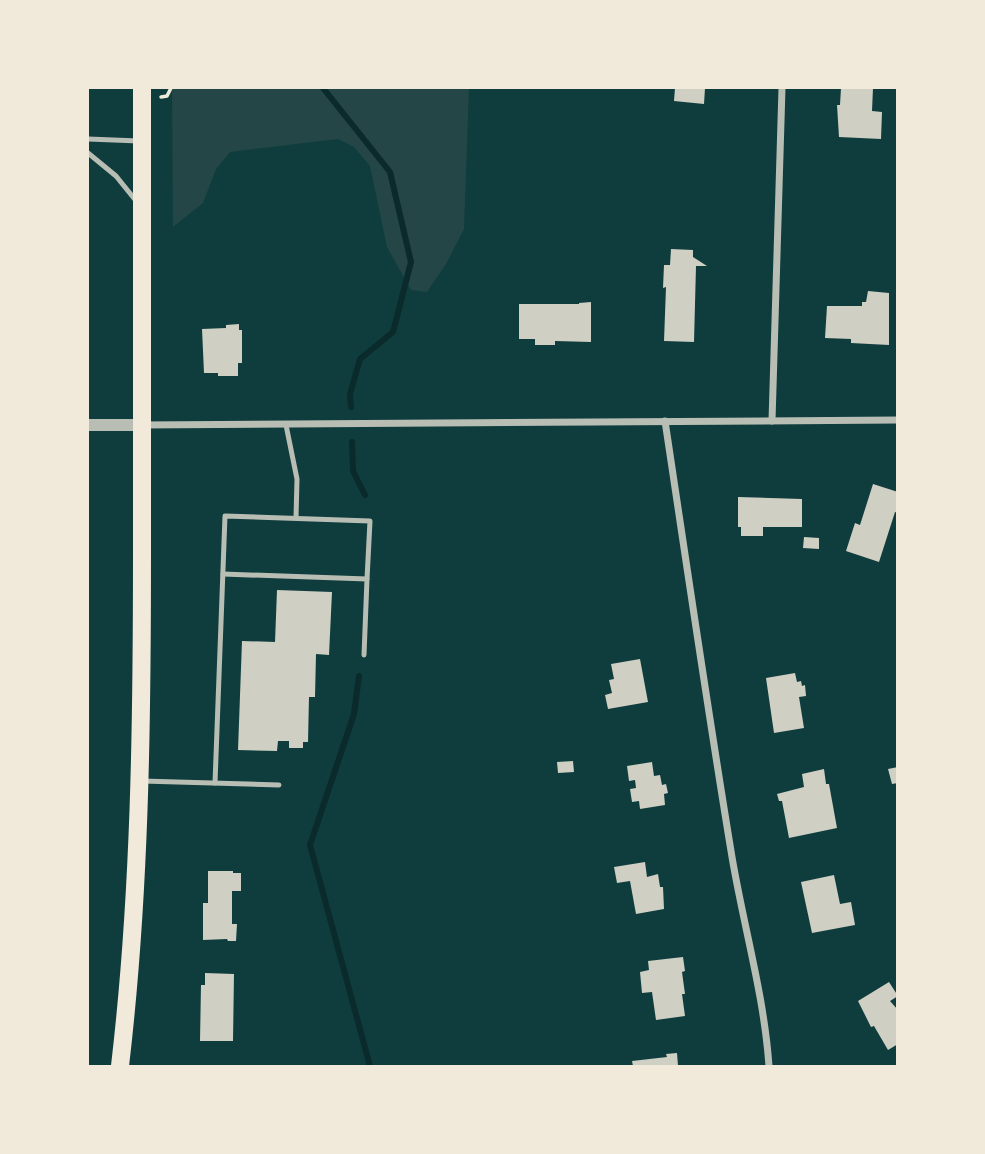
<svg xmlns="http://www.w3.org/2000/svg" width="985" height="1154" font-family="Rubik,sans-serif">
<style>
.green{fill:#244646}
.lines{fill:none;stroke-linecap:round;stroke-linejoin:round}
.stream{stroke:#0a2a2b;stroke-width:6}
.building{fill:#cfcfc3}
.path{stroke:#f1e9da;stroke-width:3.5}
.service{stroke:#b8beb3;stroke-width:5}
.minor{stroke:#b8beb3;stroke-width:7}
.tertiary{stroke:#b8beb3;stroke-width:12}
.primary{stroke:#f1e9da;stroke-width:18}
</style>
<rect width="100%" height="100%" fill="#0f3d3e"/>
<path class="green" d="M172 88H469L464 229 446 264 427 292 411 290 387 247 370 166 354 147 338 139 230 152 216 169 203 203 173 227Z"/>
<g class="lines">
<g class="stream">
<path d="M323 88 390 172 411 262 393 332 360 359 350 394 351 407"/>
<path d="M352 442 353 471 365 495"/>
<path d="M359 676 354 714 310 845 370 1066"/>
</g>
</g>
<g class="building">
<path d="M675 88H705L704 104 674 101Z"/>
<path d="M841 88H873L872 111 882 112 881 139 839 137 837 105H840Z"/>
<path d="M671 249 693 250V257L707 266H696L694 342 664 341 666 287 663 288 664 265H670Z"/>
<path d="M868 291 889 293V345L851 343V339L825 338 827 306H862V302H866Z"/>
<path d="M591 302V342L555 341V345H535V339H519V304H579V303Z"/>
<path d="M239 324V330H242V363H238V376H218V373H204L202 329 226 328V325Z"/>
<path d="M873 484 898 492V513L895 512 879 562 846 551 855 523 860 525Z"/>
<path d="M738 497 802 499V527H763V536H741V527H738Z"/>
<path d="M804 537 819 538V549L803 548Z"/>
<path d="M277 590 332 592 329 655 316 654 315 697H309L308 742H303V748H289V741H278L277 751 238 750 242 641 275 642Z"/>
<path d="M640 659 648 702 608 709 605 695 612 693 609 680 614 679 611 664Z"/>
<path d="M795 673 797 682 801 681 802 686 805 685 806 696 799 697 804 728 774 733 766 678Z"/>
<path d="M573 761 574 772 558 773 557 762Z"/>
<path d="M652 762 654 776 660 775 662 785 666 784 668 793 664 794 665 805 640 809 639 801 632 802 630 789 636 788 635 780 629 781 627 766Z"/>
<path d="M898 767V783L892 784 888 769Z"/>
<path d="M824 769 826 784H829L837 828 789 838 782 801H779L777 794 804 787 802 774Z"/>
<path d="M645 862 647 877 658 874 660 887H663L664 909 636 914 630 881 617 883 614 867Z"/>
<path d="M208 871H233V873H241V891H232V924H237L236 941H228L227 939 203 940V903H208Z"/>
<path d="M834 875 840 904 851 902 855 925 812 933 801 882Z"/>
<path d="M683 957 685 971 682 972 685 994H682L685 1016 656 1020 652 992 642 993 640 972 649 970 648 961Z"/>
<path d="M205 973 234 974 233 1041H200L201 985H205Z"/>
<path d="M889 982 898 996 890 1001 898 1010V1044L888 1050 874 1026 871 1027 858 1001Z"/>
<path d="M677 1053 678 1066H633L632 1061 667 1057 666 1054Z"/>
</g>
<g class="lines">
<path class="path" d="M161 97 167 96 171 88"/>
<g class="service">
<path d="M88 139 139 141"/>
<path d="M88 153 116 176 137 202"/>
<path d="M286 425 297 479 296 518"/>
<path d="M223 574 367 579 364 655"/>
<path d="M142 781 279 785"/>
<path d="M215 783 225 516 370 521 367 579"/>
</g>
<g class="minor">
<path d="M665 421C687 567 708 712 732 857 744 928 764 995 769 1066"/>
<path d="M772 421 782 88"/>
<path d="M142 425 898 420"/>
</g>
<path class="tertiary" d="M88 425H142"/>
<path class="primary" d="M120 1066C140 896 142 725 142 554 142 398 142 243 142 88"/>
</g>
<rect width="985" height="1154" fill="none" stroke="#f1e9da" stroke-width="178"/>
</svg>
